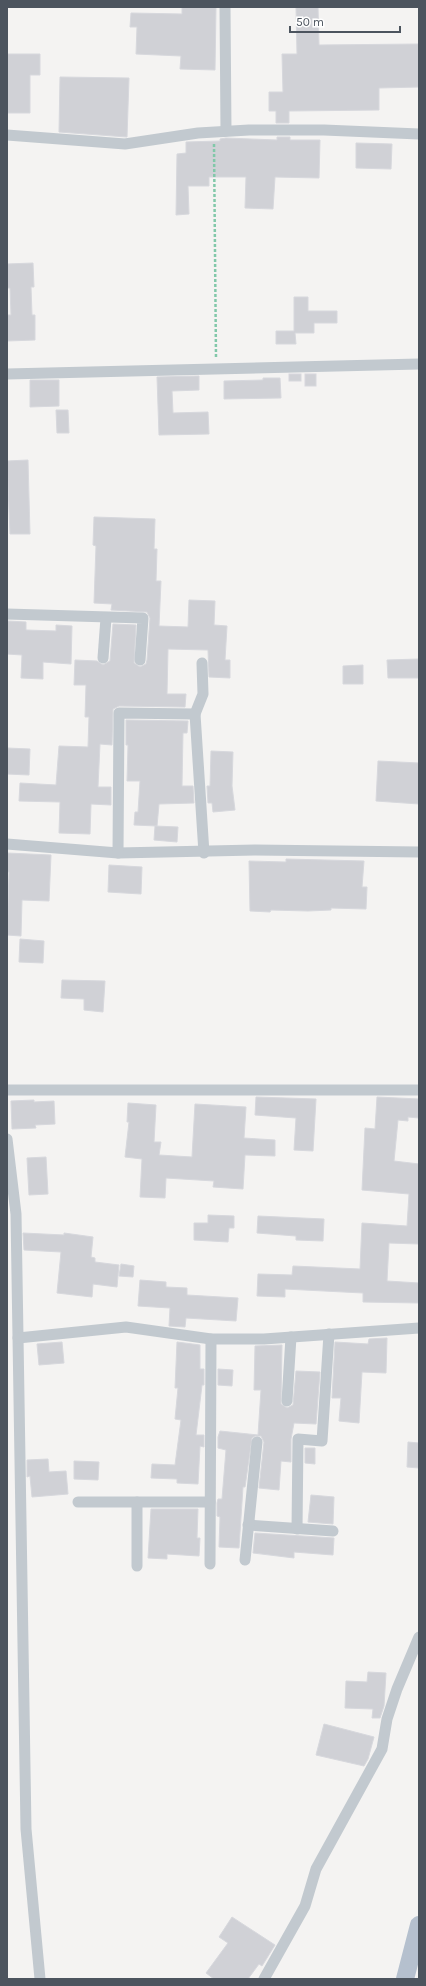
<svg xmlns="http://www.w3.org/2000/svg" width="426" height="1986" font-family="Karla,sans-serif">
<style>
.building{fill:#d0d1d6;stroke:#d7d8dd}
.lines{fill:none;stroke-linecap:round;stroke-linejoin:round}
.path{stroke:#81c8a9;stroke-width:2.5;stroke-dasharray:3 2;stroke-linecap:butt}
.street{stroke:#c2c9cf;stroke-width:11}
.primary{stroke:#b5c0ce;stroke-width:18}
</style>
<rect width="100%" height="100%" fill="#f4f3f2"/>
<g class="building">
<path d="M182 7H216L215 70 180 69 181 56 136 54 137 27H130L131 13 182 14Z"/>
<path d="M296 7H318L319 45 419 44V87L379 88V110L289 111V123H276V111H269V92H283L282 54H297Z"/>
<path d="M7 54H40V75H30V113H7Z"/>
<path d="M60 77 129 78 127 137 59 132Z"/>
<path d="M277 137H290V140H320L319 178 275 177 273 209 245 208 246 177H209V186H188L189 214 176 215 177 154 186 153V142L220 141V139L226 138 277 140Z"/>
<path d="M356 143 392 144 391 169 356 168Z"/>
<path d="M33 263 34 287H31L32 315H35V340L7 341V315H11L10 288H7V264Z"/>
<path d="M294 297H308V311H337V323H314V333H295L296 344H276V331H294Z"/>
<rect x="289" y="374" width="12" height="7"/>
<rect x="305" y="374" width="11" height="12"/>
<path d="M199 376V390L172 391 173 413 208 412 209 434 159 435 157 377Z"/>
<path d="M263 378H280L281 398 224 399V381L263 380Z"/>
<path d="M30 380H59V406L30 407Z"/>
<path d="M56 410H68L69 433H57Z"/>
<path d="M28 460 30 534H10L7 461Z"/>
<path d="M94 517 155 519 154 549H157L156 581H161L159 626 188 627 189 600 215 601 214 625 227 626 225 660H230V678L209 677 208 650 168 649 167 694H186L185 707 119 706 113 709 112 745 100 744 98 787H111V805L91 804 90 834 59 833 60 802 19 801 20 783 56 785 59 746 88 747 89 717H85L86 685H74L75 660 97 661 103 665 110 661 113 624 136 625 134 663 140 667 146 664 147 660 150 618 147 612 111 610 112 604 94 603 96 546 93 545Z"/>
<path d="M7 621 26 622V630L56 631V625L72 626 71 664 43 662V679L21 678 22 655 7 654Z"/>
<path d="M419 659V678H388L387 660Z"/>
<path d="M363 665V684H343V666Z"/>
<path d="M126 720 188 721 187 733H183L182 786H193L194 803 159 804 157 826 134 825 135 812H138L140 781H127L128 745H126Z"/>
<path d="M7 748 30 749 29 775 7 774Z"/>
<path d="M211 751 233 752 232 786 235 810 213 812 212 803H208L207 786H210Z"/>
<path d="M378 761 419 763V804L376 801Z"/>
<path d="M155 826 178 827 177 842 154 840Z"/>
<path d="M7 853 51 855 49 901 22 900 21 936 7 935 9 872H7Z"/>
<path d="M286 859 364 861 362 887H367L366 909 331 908V910L308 911 271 910 270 912 250 911 249 861 286 862Z"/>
<path d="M109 865 142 867 141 894 108 892Z"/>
<path d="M20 939 44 941 43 963 19 962Z"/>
<path d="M62 980 105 981 103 1012 84 1010V999L61 998Z"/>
<path d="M256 1097 316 1099 313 1151 294 1150 296 1118 255 1115Z"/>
<path d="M377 1097 419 1099V1118L408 1117V1121L398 1120 394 1161 419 1164V1244L389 1243 387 1281 419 1283V1303L363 1302V1293L285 1289V1297L257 1296 258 1274 292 1275 293 1266 360 1269 362 1223 407 1226 409 1194 362 1190 365 1128 375 1129Z"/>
<path d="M34 1100V1102L54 1101 55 1124 35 1125 36 1128 12 1129 11 1101Z"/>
<path d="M128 1103 156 1105 154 1142H161L159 1155 192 1157 195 1104 246 1107 244 1138 275 1140V1156L245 1155 243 1189 213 1187 214 1181 166 1178 165 1198 140 1197 142 1159 125 1157 129 1122H127Z"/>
<path d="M46 1157 48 1194 29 1195 27 1158Z"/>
<path d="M208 1215 234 1216V1228H229L228 1242 194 1240V1223H208Z"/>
<path d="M258 1216 324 1219 323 1241 296 1240V1236L257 1233Z"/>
<path d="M23 1233 64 1235V1233L93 1237 91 1257 95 1258V1262L119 1265 117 1287 93 1284 92 1297 57 1293 61 1252 24 1250Z"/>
<path d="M121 1264 134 1266 133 1277 119 1276Z"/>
<path d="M140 1280 166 1282V1287L187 1288V1295L238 1298 236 1321 186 1318 185 1327 169 1326 170 1308 138 1306Z"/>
<path d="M387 1338 386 1373 362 1372 359 1423 339 1421 341 1398H332L335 1342 368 1344 369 1339Z"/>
<path d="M62 1342 64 1363 39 1365 37 1344Z"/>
<path d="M177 1342 200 1345V1369H204V1385H202L196 1435H204V1447L200 1446 198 1484 177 1483V1479L151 1478 152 1464 175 1465 181 1420 175 1419 178 1388H175Z"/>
<path d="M282 1345 281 1404 287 1408 293 1405 296 1371 320 1372 316 1424 294 1423 291 1439V1462L281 1461 279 1490 259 1488 264 1442 261 1436H255L252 1438 245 1487H243L239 1548 219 1547 220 1517 217 1516V1503L218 1499H222L226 1450 218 1448V1437L220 1431 258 1435 261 1390H254L255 1346Z"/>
<path d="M218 1369 233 1370 232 1386 218 1385Z"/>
<path d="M408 1442 419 1443V1468L407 1467Z"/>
<path d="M305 1448H315V1464L305 1463Z"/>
<path d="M48 1459 49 1472 66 1471 68 1494 32 1497 30 1476 27 1477V1460Z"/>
<path d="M74 1461 99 1462 98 1480 74 1479Z"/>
<path d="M311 1495 334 1497 333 1524 308 1522Z"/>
<path d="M151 1509H198L197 1538H200L199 1556 167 1554V1559L148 1558Z"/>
<path d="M255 1533 334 1538 333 1555 294 1552V1558L253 1553Z"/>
<path d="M368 1672 386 1673 384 1706 380 1718H372L373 1709 345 1708 346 1681 367 1682Z"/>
<path d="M324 1724 374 1737 368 1759 364 1766 316 1755Z"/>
<path d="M232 1917 275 1945 262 1966 259 1964 248 1979H214L206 1973 228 1943 219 1937Z"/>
</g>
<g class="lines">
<path class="path" d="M214 144 216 357"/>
<g class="street">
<path d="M225 7 226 131"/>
<path d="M7 135 125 144 198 133 249 130H324L419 134"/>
<path d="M7 374 419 364"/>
<path d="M7 614 143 618 140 660"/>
<path d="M103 658 106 618"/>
<path d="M195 714 204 853"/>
<path d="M7 844 118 853 255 850 419 852"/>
<path d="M118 853 119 713 195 714 203 694 202 663"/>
<path d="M7 1090H419"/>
<path d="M7 1139 16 1214 26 1829 40 1979"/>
<path d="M18 1338 126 1327 211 1339H264L419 1328"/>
<path d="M287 1401 291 1337"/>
<path d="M78 1502H210"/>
<path d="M137 1502V1566"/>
<path d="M248 1525 333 1531"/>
<path d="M297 1529 298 1439 322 1441 329 1334"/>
<path d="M245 1560 257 1442"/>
<path d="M210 1564 211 1339"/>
<path d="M264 1979 305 1906 316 1869 382 1749 387 1719 397 1689 419 1637"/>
</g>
<path class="primary" d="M405 1979 419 1925"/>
</g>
<rect width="426" height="1986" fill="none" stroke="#4c545e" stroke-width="16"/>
<path d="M290 26v6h110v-6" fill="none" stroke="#4c545e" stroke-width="2"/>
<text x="296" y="26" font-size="12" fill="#4c545e" stroke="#ffffff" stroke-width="3" paint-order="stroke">50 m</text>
</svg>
